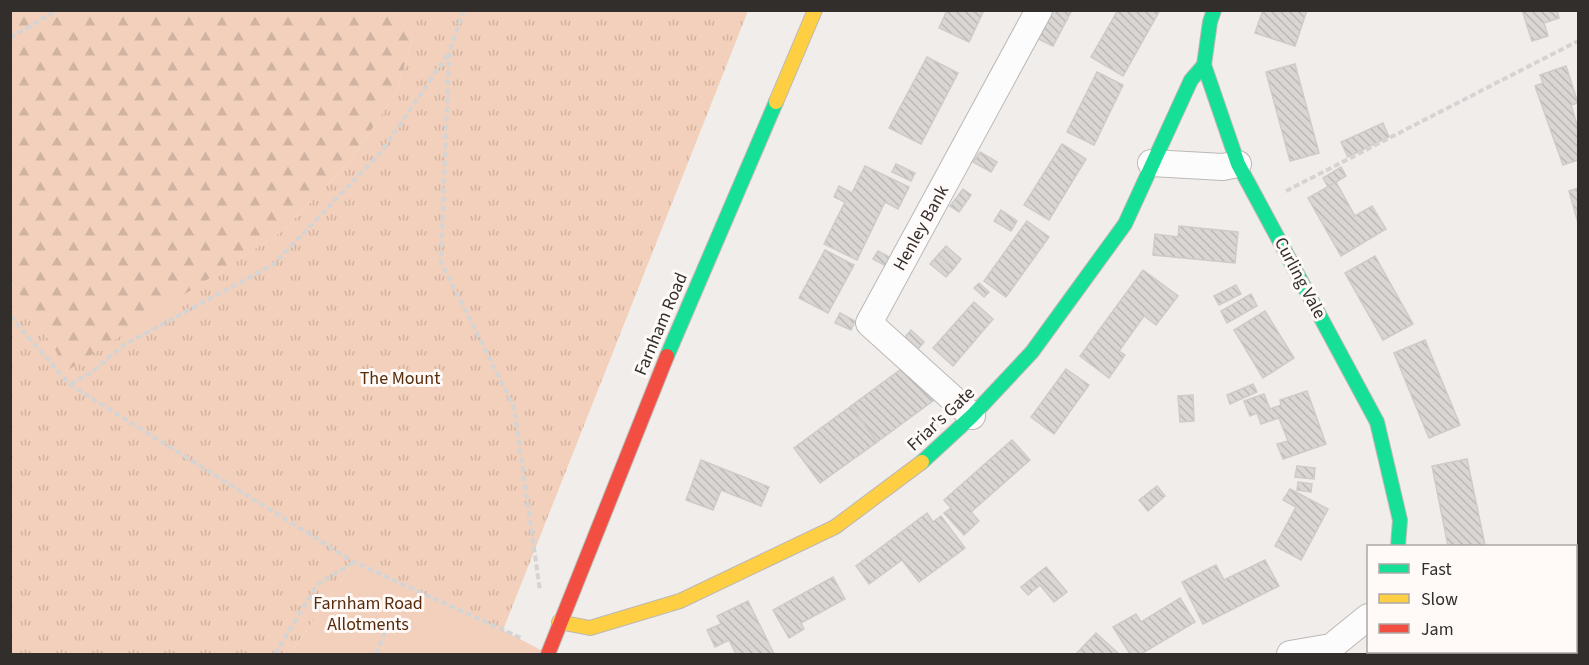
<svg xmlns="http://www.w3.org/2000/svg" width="1589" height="665" font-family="'Source Sans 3',sans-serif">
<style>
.green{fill:#f3d0bb}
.forest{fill:url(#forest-firs)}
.park{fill:url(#park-tufts)}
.building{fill:url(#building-back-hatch);stroke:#cecbc8;stroke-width:1.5}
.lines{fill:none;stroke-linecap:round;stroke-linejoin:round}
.street-casing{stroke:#bcb8b6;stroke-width:28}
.fast-casing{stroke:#bcb8b6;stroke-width:16}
.slow-casing{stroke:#bcb8b6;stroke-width:16}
.jam-casing{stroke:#bcb8b6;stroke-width:16}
.path{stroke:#d6d4d3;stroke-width:4;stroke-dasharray:6 3;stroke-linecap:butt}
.street{stroke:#fdfcfc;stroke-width:26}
.fast{stroke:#16e098;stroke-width:14}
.slow{stroke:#ffcf43;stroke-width:14}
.jam{stroke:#f24e42;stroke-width:14}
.labels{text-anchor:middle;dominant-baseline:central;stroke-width:6;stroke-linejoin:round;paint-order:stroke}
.street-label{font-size:18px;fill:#312e2c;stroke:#fffaf7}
.park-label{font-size:18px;fill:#562b0b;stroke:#fffaf7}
</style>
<defs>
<pattern id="forest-firs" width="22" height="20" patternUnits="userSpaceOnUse" patternTransform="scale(1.5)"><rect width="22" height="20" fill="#f3d0bb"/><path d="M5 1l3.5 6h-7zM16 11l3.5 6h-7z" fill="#d1b3a1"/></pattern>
<pattern id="park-tufts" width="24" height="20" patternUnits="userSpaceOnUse" patternTransform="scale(1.5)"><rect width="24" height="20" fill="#f3d0bb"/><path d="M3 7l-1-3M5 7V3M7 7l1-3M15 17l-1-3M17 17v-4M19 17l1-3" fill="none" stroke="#d1b3a1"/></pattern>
<pattern id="building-back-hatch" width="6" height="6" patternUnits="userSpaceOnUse" patternTransform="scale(1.5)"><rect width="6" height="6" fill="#d9d6d4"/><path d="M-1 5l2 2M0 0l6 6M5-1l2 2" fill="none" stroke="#bbb8b6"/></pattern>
</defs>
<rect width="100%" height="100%" fill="#f1edea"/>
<path class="green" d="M354 562 503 630 541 650 540 654H290Z"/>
<path class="forest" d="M11 11H394L413 37 396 93 351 160 284 230 68 371 11 281Z"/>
<path class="park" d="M394 11H748L503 630 354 562 290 654H11V281L68 370 284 230 351 160 396 93 413 37Z"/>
<g class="building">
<path d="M947 10H984L969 42 939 28Z"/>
<path d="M1050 10 1071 12 1053 46 1036 38Z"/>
<path d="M1118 10H1160L1123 76 1091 57Z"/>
<path d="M1263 10H1307L1295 46 1255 33Z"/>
<path d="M1522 10H1557L1559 18 1544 23 1548 36 1532 41Z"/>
<path d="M927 57 958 73 921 144 889 128Z"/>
<path d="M1295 64 1319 153 1290 161 1266 72Z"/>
<path d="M1566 66 1578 103 1571 105 1578 128V160L1563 165 1535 86 1543 83 1540 75Z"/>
<path d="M1097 72 1123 85 1094 145 1067 132Z"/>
<path d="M1383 123 1389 137 1348 157 1341 142Z"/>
<path d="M1062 144 1086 159 1049 220 1024 205Z"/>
<path d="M980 152 997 162 991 172 973 162Z"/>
<path d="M896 164 915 173 911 181 892 172Z"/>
<path d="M865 166 909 187 898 209 885 202 857 260 824 244 845 202 834 197 839 186 852 193Z"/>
<path d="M1341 167 1346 176 1328 187 1323 178Z"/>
<path d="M1336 182 1355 216 1372 206 1386 229 1341 256 1308 198Z"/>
<path d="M1578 188V223L1569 191Z"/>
<path d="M963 189 971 195 959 212 950 206Z"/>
<path d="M1001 210 1017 221 1011 231 994 221Z"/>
<path d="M1027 221 1049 237 1006 297 984 281Z"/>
<path d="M1179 226 1238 232 1235 263 1153 255 1155 234 1178 237Z"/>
<path d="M946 246 961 259 954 268 938 255Z"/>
<path d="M825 250 854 265 828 313 799 298Z"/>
<path d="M878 251 893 259 888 267 873 259Z"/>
<path d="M938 255 954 268 946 277 930 264Z"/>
<path d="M1375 256 1413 324 1383 340 1345 273Z"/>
<path d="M1143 270 1178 296 1156 325 1144 316 1119 351 1125 355 1109 378 1080 356Z"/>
<path d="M979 283 989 292 984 297 974 288Z"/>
<path d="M1236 285 1241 294 1219 305 1214 296Z"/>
<path d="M1251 294 1257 306 1227 323 1221 311Z"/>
<path d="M974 302 993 319 953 366 933 348Z"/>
<path d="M1265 311 1294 358 1263 378 1234 330Z"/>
<path d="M840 313 855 321 851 330 835 323Z"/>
<path d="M911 330 924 342 918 349 905 337Z"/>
<path d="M1425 340 1460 425 1429 438 1394 353Z"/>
<path d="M908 364 934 400 877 442 851 406Z"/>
<path d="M1066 369 1089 385 1054 434 1031 417Z"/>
<path d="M1253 384 1257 392 1230 404 1227 395Z"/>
<path d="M1307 391 1326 444 1283 459 1277 444 1288 441 1279 418 1261 424 1257 413 1250 416 1244 401 1264 394 1270 409 1281 405 1280 400Z"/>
<path d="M1193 395 1194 421 1180 422 1178 396Z"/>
<path d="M851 406 877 442 820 483 794 448Z"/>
<path d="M1012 440 1030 460 971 512 979 521 964 535 944 513 951 508 944 500Z"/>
<path d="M1467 459 1485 545 1448 546 1432 466Z"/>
<path d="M701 460 769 487 761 506 721 490 713 510 686 500Z"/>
<path d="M1297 466 1315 468 1314 479 1295 477Z"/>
<path d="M1298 482 1312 484 1311 492 1297 490Z"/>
<path d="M1157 486 1165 496 1148 511 1139 500Z"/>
<path d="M1290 489 1328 509 1301 560 1275 546 1296 507 1283 500Z"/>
<path d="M927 513 933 522 941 516 965 548 919 582 902 560 869 584 856 566Z"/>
<path d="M1265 560 1279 586 1203 624 1182 582 1216 565 1224 580Z"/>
<path d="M1046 567 1067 592 1054 602 1040 585 1028 595 1021 587Z"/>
<path d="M833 577 845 599 801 623 804 629 789 638 773 610Z"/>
<path d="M1180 598 1195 622 1141 654H1130L1113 627 1136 614 1141 622Z"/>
<path d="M748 601 774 654H736L729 640 715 647 707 630 721 624 717 616Z"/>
<path d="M1096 633 1119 654H1076Z"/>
</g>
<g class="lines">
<defs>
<g id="street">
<path d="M1151 163 1223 167 1238 164"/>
<path d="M972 416 869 323 1039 10"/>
<path d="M1402 652 1403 654"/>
<path d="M1290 654 1331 647 1368 617"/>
</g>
<g id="fast">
<path d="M1214 10 1210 22 1204 65 1238 164 1377 422 1400 520 1398 546"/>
<path d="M667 356 776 102"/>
<path d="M922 462 972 416 1032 352 1125 224 1191 80 1204 65"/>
</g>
<g id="slow">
<path d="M776 102 815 10"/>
<path d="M559 622 590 628 680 601 835 527 922 462"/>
</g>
<path id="jam" d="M548 654 667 356"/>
</defs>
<use href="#street" class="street-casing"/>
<use href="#fast" class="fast-casing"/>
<use href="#slow" class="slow-casing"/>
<use href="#jam" class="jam-casing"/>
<g class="path">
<path d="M464 10 449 53 441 262 514 407 540 591"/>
<path d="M10 38 57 10"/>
<path d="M1286 191 1578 41"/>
<path d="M10 316 69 384 354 562 523 639"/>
<path d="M70 384 89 374 124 345 274 264 382 151 448 54"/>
<path d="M275 654 317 585 354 562"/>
<path d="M376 654 389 622"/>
</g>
<use href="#street" class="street"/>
<use href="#fast" class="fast"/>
<use href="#slow" class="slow"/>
<use href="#jam" class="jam"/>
</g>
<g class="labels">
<g class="street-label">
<text transform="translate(921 228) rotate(-61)">Henley Bank</text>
<text transform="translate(1300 278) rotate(62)">Curling Vale</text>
<text transform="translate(661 324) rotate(-67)">Farnham Road</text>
<text transform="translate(941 419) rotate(-43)">Friar's Gate</text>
</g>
<g class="park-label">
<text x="400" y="378">The Mount</text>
<text x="368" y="603">Farnham Road<tspan x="368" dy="21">Allotments</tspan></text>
</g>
</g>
<rect width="1589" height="665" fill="none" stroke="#312e2c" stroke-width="24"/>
<rect x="1367" y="545" width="210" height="108" fill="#fffaf7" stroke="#ada8a6" stroke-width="1.5"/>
<rect x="1379" y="564" width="30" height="9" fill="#16e098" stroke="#ada8a6" stroke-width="1.5"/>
<text x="1421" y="575" font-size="18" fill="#312e2c">Fast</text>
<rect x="1379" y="594" width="30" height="9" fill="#ffcf43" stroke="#ada8a6" stroke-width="1.5"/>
<text x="1421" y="605" font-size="18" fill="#312e2c">Slow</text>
<rect x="1379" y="624" width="30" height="9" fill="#f24e42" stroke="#ada8a6" stroke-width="1.5"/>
<text x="1421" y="635" font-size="18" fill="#312e2c">Jam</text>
</svg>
